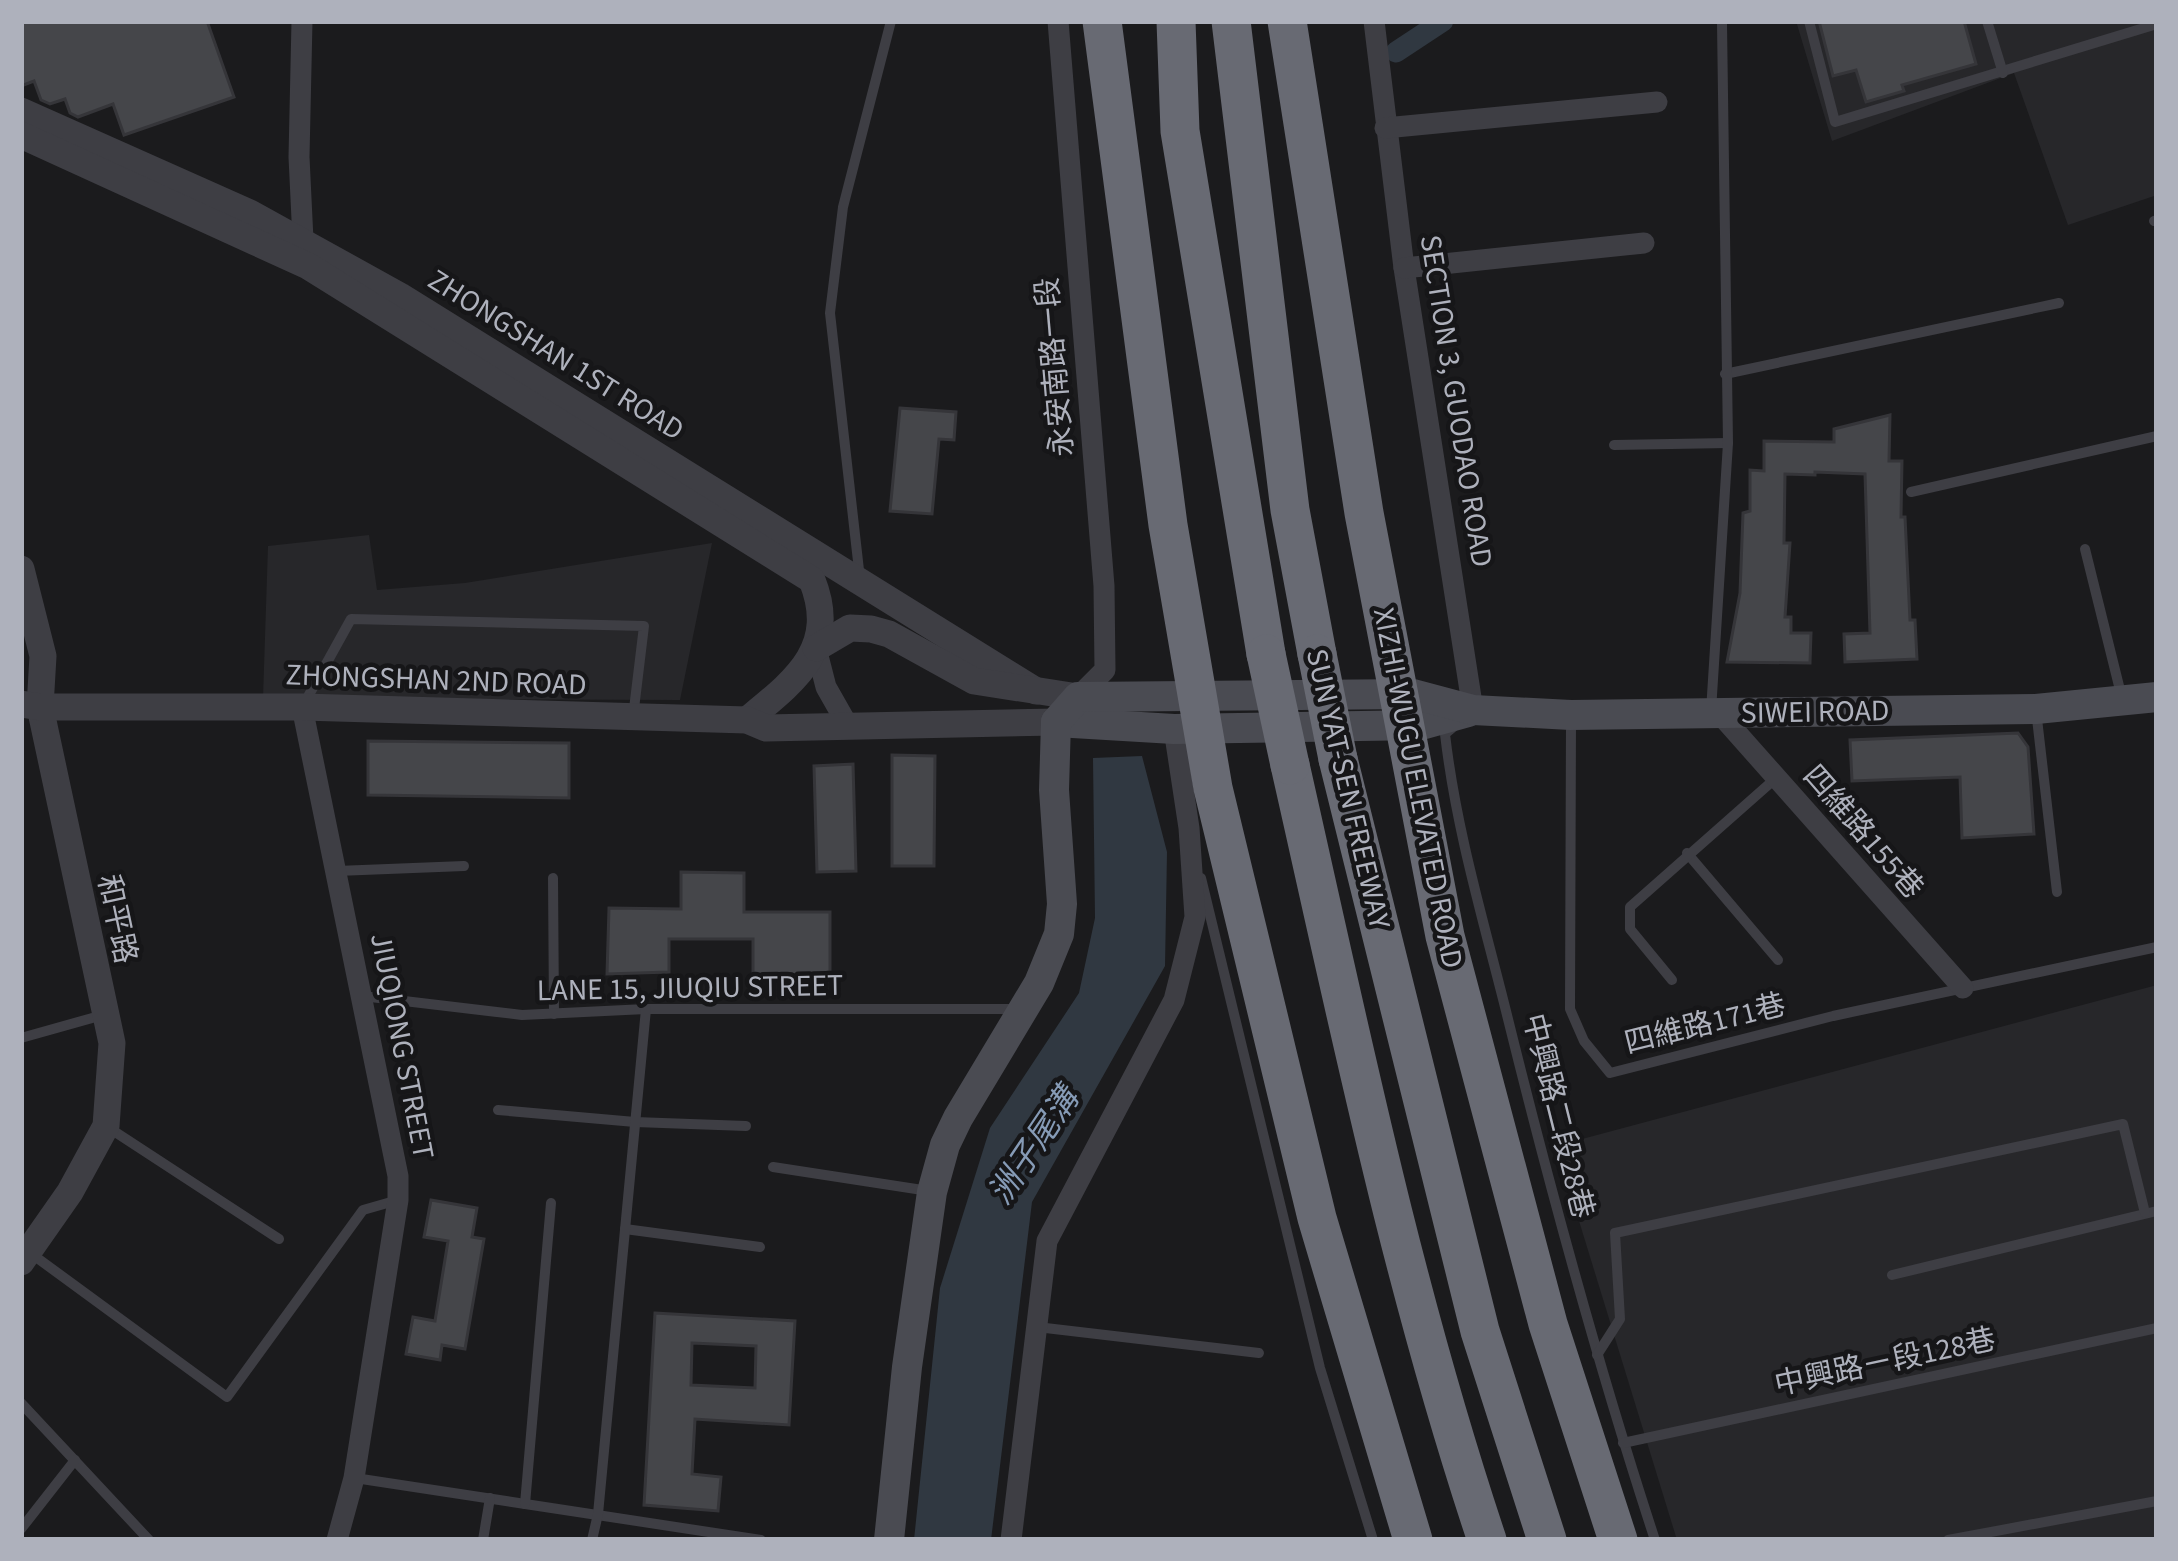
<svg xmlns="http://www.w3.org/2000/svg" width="2178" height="1561" font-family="'Source Sans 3','Noto Sans TC',sans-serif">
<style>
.built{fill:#27272a}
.water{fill:#303841}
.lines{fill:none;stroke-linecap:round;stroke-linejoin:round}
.canal{stroke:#303841;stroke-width:21}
.building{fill:#45464a;stroke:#353539;stroke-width:3;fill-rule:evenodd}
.service{stroke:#3e3e44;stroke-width:10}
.minor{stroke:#3e3e44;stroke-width:21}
.tertiary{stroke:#3e3e44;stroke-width:27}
.secondary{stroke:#4a4b52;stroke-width:30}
.motorway{stroke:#686a73;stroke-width:39}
.motorway-bridge{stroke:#686a73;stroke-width:39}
.labels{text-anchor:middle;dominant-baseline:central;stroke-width:9;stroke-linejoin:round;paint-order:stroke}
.street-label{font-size:30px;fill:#aeb1bc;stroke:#161618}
.water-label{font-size:33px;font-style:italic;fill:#869bb6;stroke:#161618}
</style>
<rect width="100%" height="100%" fill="#1b1b1d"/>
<g class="built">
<path d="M1796 21H2157V195L2068 225 2014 73 1832 141Z"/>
<path d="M369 535 377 590 465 583 712 543 680 700 263 698 268 546Z"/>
<path d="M2157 985V1540H1677L1556 1146Z"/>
</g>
<path class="water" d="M1142 756 1167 852 1165 966 1032 1202 991 1540H914L940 1288 990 1128 1079 993 1095 918 1093 758Z"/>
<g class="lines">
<path class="canal" d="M1396 52 1443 21"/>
</g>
<g class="building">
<path d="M21 21H207L234 97 124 135 113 104 78 117 70 113 65 99 50 104 41 100 34 81 21 86Z"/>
<path d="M1819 21H1964L1976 64 1902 85 1904 91 1866 102 1856 70 1833 76Z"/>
<path d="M900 408 956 412 954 440 939 439 932 514 890 511Z"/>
<path d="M1890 415 1889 461H1902L1901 517H1905L1910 620H1915L1917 659 1845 662 1844 634 1870 633 1865 474 1815 472V475L1785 474 1784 543H1790L1785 617H1791V633H1811L1810 663 1727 662 1740 593 1743 513 1750 511V470L1764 471V441L1834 442V429Z"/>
<path d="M2018 733 2028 747 2034 834 1962 838 1960 777 1852 781 1850 740Z"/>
<path d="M368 741 569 743V798L368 795Z"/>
<path d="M892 755 935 756 934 866H892Z"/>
<path d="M853 764 856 871 817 872 814 766Z"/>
<path d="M681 872 744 873V912H830V978L753 977V939H669V972L607 974 609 908 681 909Z"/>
<path d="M431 1200 477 1208 472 1237 484 1239 465 1349 442 1345 440 1360 406 1354 413 1317 435 1321 448 1241 424 1237Z"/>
<path d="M655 1313 795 1321 789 1425 695 1419 692 1474 721 1477 718 1511 644 1505ZM692 1343 756 1346 755 1388 691 1385Z"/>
</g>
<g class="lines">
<g class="service">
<path d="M1809 21 1835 122 2157 24"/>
<path d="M1987 21 2003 73"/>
<path d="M2154 221 2157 220"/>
<path d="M1725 374 2059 303"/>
<path d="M1614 445 1728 443"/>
<path d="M1911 492 2157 436"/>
<path d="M2085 549 2122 698"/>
<path d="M860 579 830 313 843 207 891 21"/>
<path d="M305 702 351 619 644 626 633 717"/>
<path d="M2036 710 2057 892"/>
<path d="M1711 711 1728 443 1722 24"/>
<path d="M1571 720 1570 1009 1584 1041 1610 1073 1833 1016 2157 947"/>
<path d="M1457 724 1445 734C1456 829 1483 919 1506 1011 1550 1189 1598 1366 1655 1540"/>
<path d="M1687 853 1778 960"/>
<path d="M337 871 464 866"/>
<path d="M553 878 554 1014"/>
<path d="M1201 878 1320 1368 1373 1540"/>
<path d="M1672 980 1630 929V907L1776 778"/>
<path d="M362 996 522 1015 646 1009H1016"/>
<path d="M21 1038 103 1015"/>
<path d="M498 1110 635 1122 746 1126"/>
<path d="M106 1126 279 1239"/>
<path d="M773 1167 929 1191"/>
<path d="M625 1229 760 1247"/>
<path d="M29 1252 227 1397 363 1210 398 1200"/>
<path d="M1892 1275 2157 1211"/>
<path d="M1037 1327 1259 1353"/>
<path d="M1597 1355 1620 1319 1615 1233 2123 1124 2145 1213"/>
<path d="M21 1403 149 1540"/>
<path d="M1623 1443 2157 1328"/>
<path d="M355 1478 761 1540"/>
<path d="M525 1504 551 1203"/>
<path d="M21 1529 75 1460"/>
<path d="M483 1540 490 1498"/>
<path d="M592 1540 598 1514 646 1009"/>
<path d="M1948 1540 2157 1501"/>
</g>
<g class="minor">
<path d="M302 21 299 157 303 240"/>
<path d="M1058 21 1104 586 1105 670 1078 697"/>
<path d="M1374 21 1404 268 1473 710"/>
<path d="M1385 128 1657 102"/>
<path d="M1404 268 1644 243"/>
<path d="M816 648 826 687 847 724"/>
<path d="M302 707 398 1176V1200L354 1478 337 1540"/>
<path d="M1720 714 1963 988"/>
<path d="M1011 1540 1047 1241 1174 1000 1195 917 1189 828 1174 729"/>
</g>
<g class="tertiary">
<path d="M21 111 250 213 400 296 1036 691"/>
<path d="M21 135 308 266 812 580C839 648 796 680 747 720"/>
<path d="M21 569 43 656 40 707 112 1043 106 1126 70 1192 21 1262"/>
<path d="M816 648 850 628 871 629 889 634 974 681 1078 697"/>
<path d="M21 704 40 707H302L747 720 766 728 1056 722"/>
</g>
<g class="secondary">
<path d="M1056 722 1174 729 1421 725 1468 712"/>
<path d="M889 1540 907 1367 932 1192 945 1145 958 1118 1039 983 1059 934 1062 904 1054 790 1056 722 1078 697 1413 694 1473 710 1571 715 2036 709 2157 697"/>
</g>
<g class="motorway">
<path d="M1176 21 1180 131 1266 654"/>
<path d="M1231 21 1290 510 1317 654"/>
<path d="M1338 759 1480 1331 1547 1540"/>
<path d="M1290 765C1349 1026 1402 1286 1487 1540"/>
</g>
<g class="motorway-bridge">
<path d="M1102 21 1168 525 1213 788 1317 1218 1413 1540"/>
<path d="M1287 21 1364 513 1445 936 1548 1324 1618 1540"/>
<path d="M1266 654 1290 765"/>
<path d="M1317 654 1338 759"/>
</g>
</g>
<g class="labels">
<g class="street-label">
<text transform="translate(556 355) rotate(32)">ZHONGSHAN 1ST ROAD</text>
<text transform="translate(1055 367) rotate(-95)">永安南路一段</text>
<text transform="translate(1456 401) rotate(81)">SECTION 3, GUODAO ROAD</text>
<text transform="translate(436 680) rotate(2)">ZHONGSHAN 2ND ROAD</text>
<text transform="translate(1815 712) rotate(-1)">SIWEI ROAD</text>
<text transform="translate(1418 788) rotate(79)">XIZHI-WUGU ELEVATED ROAD</text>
<text transform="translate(1348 789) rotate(77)">SUN YAT-SEN FREEWAY</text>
<text transform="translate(1863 832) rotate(49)">四維路155巷</text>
<text transform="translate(117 919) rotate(78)">和平路</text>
<text transform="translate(690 988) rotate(-1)">LANE 15, JIUQIU STREET</text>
<text transform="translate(1705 1024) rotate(-14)">四維路171巷</text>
<text transform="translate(402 1046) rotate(79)">JIUQIONG STREET</text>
<text transform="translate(1558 1116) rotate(76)">中興路二段28巷</text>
<text transform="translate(1885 1362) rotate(-12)">中興路ㄧ段128巷</text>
</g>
<g class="water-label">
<text transform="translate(1034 1146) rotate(-56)">洲子尾溝</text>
</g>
</g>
<rect width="2178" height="1561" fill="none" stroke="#aeb1bc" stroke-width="48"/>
</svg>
